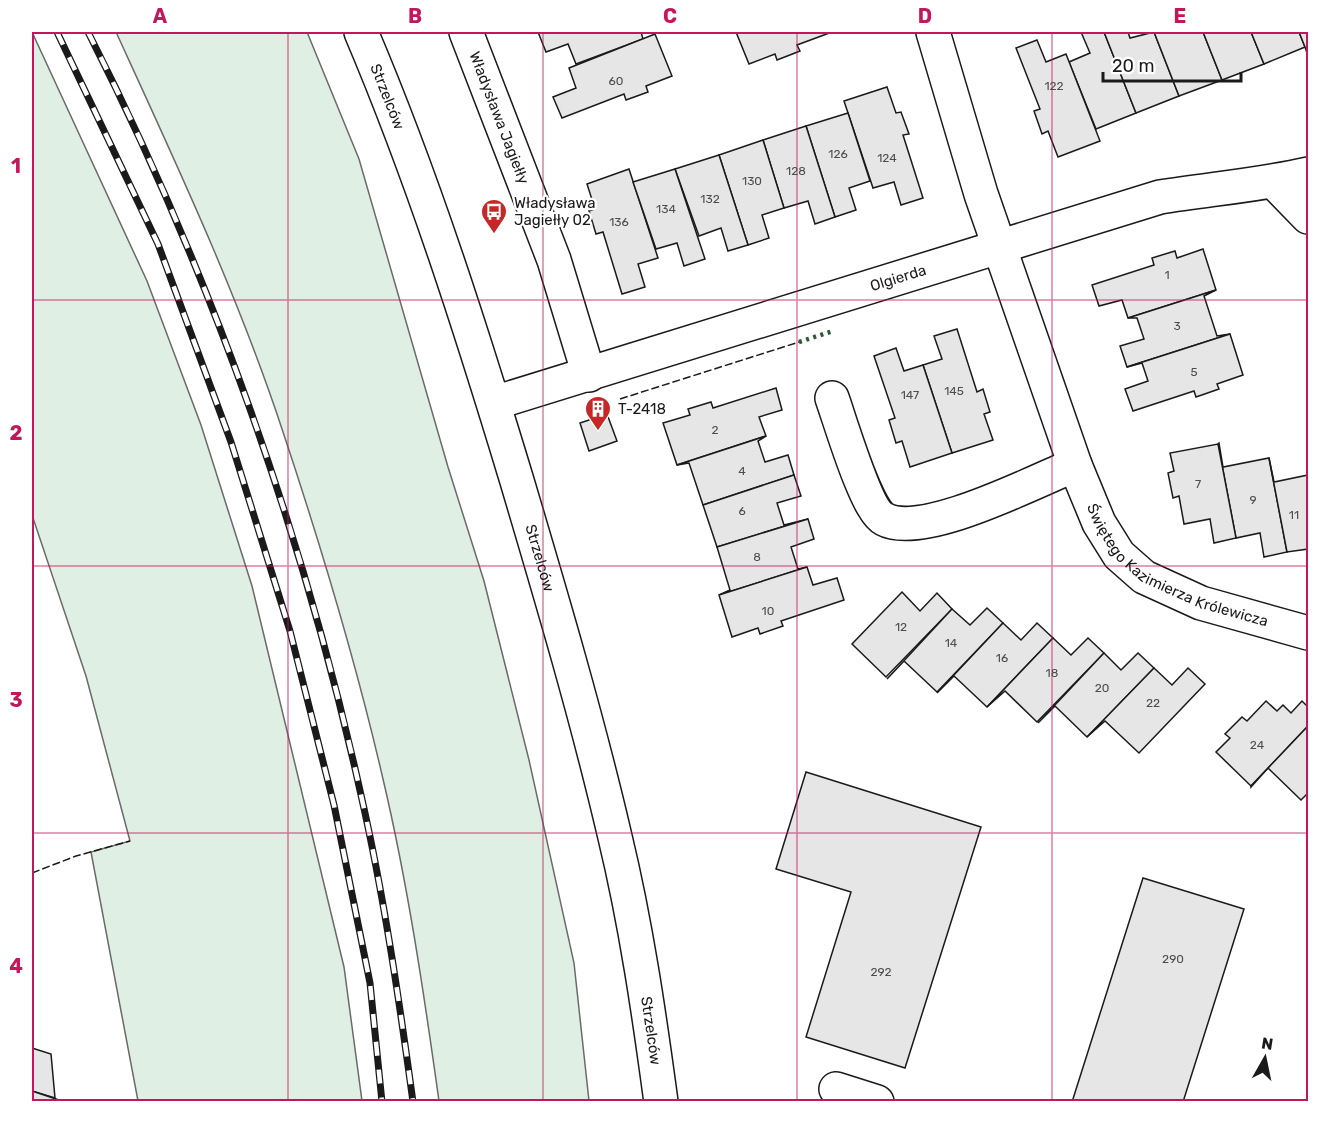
<svg xmlns="http://www.w3.org/2000/svg" width="1340" height="1133" font-family="Rubik,sans-serif">
<style>
.green{fill:#e0efe3;stroke:#6a6a6a;stroke-width:1.5}
.building{fill:#e6e6e6;stroke:#1a1a1a;stroke-width:1.5}
.lines{fill:none;stroke-linecap:round;stroke-linejoin:round}
.minor-casing{stroke:#1a1a1a;stroke-width:36}
.minor{stroke:#fff;stroke-width:33}
.rail-casing{stroke:#1a1a1a;stroke-width:7}
.rail{stroke:#fff;stroke-width:4.5;stroke-dasharray:14;stroke-linecap:butt}
.hedge{stroke:#2b5a34;stroke-width:4.5;stroke-dasharray:3 4.5;stroke-linecap:butt}
.fence{stroke:#1a1a1a;stroke-width:1.5;stroke-dasharray:8 3;stroke-linecap:butt}
.grid{fill:none;stroke:#c2185b;stroke-width:1.5;stroke-opacity:0.55}
.labels{text-anchor:middle;dominant-baseline:central;stroke-width:4.5;stroke-linejoin:round;paint-order:stroke}
.number-label{font-size:12px;fill:#4d4d4d}
.street-label{font-size:15px;fill:#1a1a1a;stroke:#fff}
.poi-label{font-size:15px;fill:#1a1a1a;stroke:#fff;text-anchor:start}
.neatline{fill:none;stroke:#c2185b;stroke-width:2}
.grid-label{font-size:20px;text-anchor:middle;font-weight:bold;fill:#c2185b}
</style>
<rect width="100%" height="100%" fill="#fff"/>
<g class="green">
<path d="M32 32 147 281 201 425 252 586 344 967 362 1101H138L91 852 130 841 86 676 32 515Z"/>
<path d="M116 32H307L359 159 448 467 484 581 529 760 574 963 589 1101H439C424 994 408 885 383 779 356 662 321 546 283 432 238 295 176 163 116 32Z"/>
</g>
<g class="building">
<path d="M538 32H641L643 39 576 64 568 44 546 52Z"/>
<path d="M736 32H832L797 45 800 51 777 60 775 54 749 64Z"/>
<path d="M1081 32H1104L1136 113 1096 129 1069 62 1090 53Z"/>
<path d="M1104 32H1128L1130 38 1154 32 1179 96 1136 113Z"/>
<path d="M1154 32H1203L1222 80 1179 96Z"/>
<path d="M1203 32H1251L1264 64 1222 80Z"/>
<path d="M1251 32H1299L1305 47 1264 64Z"/>
<path d="M1299 32H1308V56L1305 47Z"/>
<path d="M655 34 672 76 646 86 648 92 626 100 624 94 562 118 553 97 576 88 569 68Z"/>
<path d="M1037 40 1046 62 1066 54 1100 141 1058 157 1048 131 1042 134 1034 111 1040 109 1016 48Z"/>
<path d="M887 87 896 113 901 112 909 134 903 135 923 198 901 205 894 182 873 188 844 101Z"/>
<path d="M848 113 870 181 849 188 856 210 835 217 806 126Z"/>
<path d="M806 126 835 217 815 224 808 201 784 208 763 140Z"/>
<path d="M763 140 784 208 762 215 769 238 748 245 719 155Z"/>
<path d="M719 155 748 245 728 251 721 228 699 236 675 169Z"/>
<path d="M629 169 658 258 638 264 645 287 622 294 603 232 596 234 589 211 595 209 587 184Z"/>
<path d="M675 169 705 259 684 266 677 243 656 249 633 182Z"/>
<path d="M1203 249 1216 290 1128 318 1122 300 1099 306 1092 285 1154 265 1152 258 1175 251 1177 258Z"/>
<path d="M1216 290 1204 296 1217 336 1230 334 1127 367 1120 346 1144 339 1137 318H1128Z"/>
<path d="M957 329 977 392 983 389 990 412 984 414 993 440 952 453 923 365 942 359 934 336Z"/>
<path d="M1230 334 1243 375 1217 384 1219 389 1196 397 1194 391 1133 411 1125 389 1148 381 1142 363 1127 367Z"/>
<path d="M896 348 904 371 923 365 952 453 910 467 902 441 896 443 889 420 895 418 874 356Z"/>
<path d="M776 388 782 410 759 417 766 436 677 465 663 423 690 415 688 409 711 402 713 408Z"/>
<path d="M607 414 617 441 589 451 580 423Z"/>
<path d="M766 436 758 441 765 462 788 455 794 475 703 505 689 463 677 465Z"/>
<path d="M1219 443 1223 467 1269 458 1287 552 1264 557 1260 533 1236 538 1218 444Z"/>
<path d="M1218 444 1236 538 1214 543 1210 519 1184 524 1179 496 1173 498 1168 473 1174 471 1170 453Z"/>
<path d="M1269 458 1274 482 1308 475V549L1287 552Z"/>
<path d="M794 475 801 496 777 503 784 525 808 519 717 547 703 505Z"/>
<path d="M808 519 814 539 791 547 798 569 807 567 719 595 730 590 717 547Z"/>
<path d="M807 567 813 585 837 578 844 600 781 621 783 626 760 634 758 628 732 637 719 595Z"/>
<path d="M902 592 920 611 937 593 952 609 886 677 852 644Z"/>
<path d="M987 608 1003 623 937 692 904 661 887 679 952 609 970 625Z"/>
<path d="M1003 623 1021 640 1037 623 1053 638 987 707 954 676 937 693Z"/>
<path d="M1053 638 1071 655 1088 638 1104 653 1037 722 1005 691 987 707Z"/>
<path d="M1104 653 1121 670 1138 653 1154 668 1087 737 1055 706 1038 723Z"/>
<path d="M1154 668 1172 685 1188 668 1205 684 1139 753 1105 721 1087 737Z"/>
<path d="M1266 701 1277 711 1283 705 1291 713 1302 701 1308 707V726L1251 786 1216 752 1230 738 1225 734 1242 717 1247 721Z"/>
<path d="M1308 726V793L1301 800 1268 768 1251 787V786Z"/>
<path d="M806 772 981 827 905 1068 806 1037 851 892 776 869Z"/>
<path d="M1143 878 1244 909 1183 1102H1072Z"/>
<path d="M32 1048 51 1054 55 1098 32 1091Z"/>
<path d="M32 1091 59 1100 58 1102H32Z"/>
</g>
<g class="lines">
<defs>
<g id="minor">
<path id="s1" d="M361 32C423 178 471 329 517 481 552 599 587 717 615 837 636 924 649 1013 661 1102"/>
<path id="s2" d="M466 32 554 260 589 375"/>
<path id="s3" d="M933 32 981 194 1075 465 1099 523 1119 555 1144 577 1201 603 1308 633"/>
<path d="M1274 182 1308 217"/>
<path d="M832 398C840 420 866 510 884 519 922 540 1035 481 1075 465"/>
<path id="s4" d="M494 403 1160 197C1210 189 1260 185 1308 174"/>
<path d="M836 1089 877 1102"/>
</g>
</defs>
<use href="#minor" class="minor-casing"/>
<use href="#minor" class="minor"/>
<defs>
<g id="rail">
<path d="M57 32 158 244 231 442 290 631 334 805 370 983 382 1102"/>
<path d="M88 32C210 272 303 532 361 795 384 896 399 999 413 1102"/>
</g>
</defs>
<use href="#rail" class="rail-casing"/>
<use href="#rail" class="rail"/>
<path class="hedge" d="M799 342 833 331"/>
<g class="fence">
<path d="M620 399 799 342"/>
<path d="M32 873 76 856 130 841"/>
</g>
</g>
<path class="grid" d="M288 32V1102M543 32V1102M797 32V1102M1052 32V1102M32 300H1308M32 566H1308M32 833H1308"/>
<defs>
<symbol id="bus-pin" viewBox="-11 -11 22 30"><path d="M0 17L-7.5 6A9.5 9.5 0 1 1 7.5 6Z" fill="#c62828" stroke="#fff"/><path d="M-5-6H5V4H4V6H2V4H-2V6H-4V4H-5ZM-3.5-4V0h7V-4ZM-3.5 1.2v1.5H-2V1.2ZM2 1.2v1.5H3.5V1.2Z" fill="#fff"/></symbol>
<symbol id="building-pin" viewBox="-11 -11 22 30"><path d="M0 17L-7.5 6A9.5 9.5 0 1 1 7.5 6Z" fill="#c62828" stroke="#fff"/><path d="M-4-6H4V6H1V3H-1V6H-4ZM-2.5-4.3h1.7v1.8h-1.7ZM.8-4.3h1.7v1.8H.8ZM-2.5-1h1.7V.8h-1.7ZM.8-1h1.7V.8H.8Z" fill="#fff"/></symbol>
</defs>
<g fill-rule="evenodd">
<use href="#bus-pin" x="479" y="197" width="30" height="40"/>
<use href="#building-pin" x="583" y="394" width="30" height="40"/>
</g>
<g class="labels">
<g class="number-label">
<text x="616" y="81">60</text>
<text x="1054" y="86">122</text>
<text x="838" y="154">126</text>
<text x="887" y="158">124</text>
<text x="796" y="171">128</text>
<text x="752" y="181">130</text>
<text x="710" y="199">132</text>
<text x="666" y="209">134</text>
<text x="619" y="222">136</text>
<text x="1167" y="275">1</text>
<text x="1177" y="326">3</text>
<text x="1194" y="372">5</text>
<text x="954" y="391">145</text>
<text x="910" y="395">147</text>
<text x="715" y="430">2</text>
<text x="742" y="471">4</text>
<text x="1198" y="484">7</text>
<text x="1253" y="500">9</text>
<text x="742" y="511">6</text>
<text x="1294" y="515">11</text>
<text x="757" y="557">8</text>
<text x="768" y="611">10</text>
<text x="901" y="627">12</text>
<text x="951" y="643">14</text>
<text x="1002" y="658">16</text>
<text x="1052" y="673">18</text>
<text x="1102" y="688">20</text>
<text x="1153" y="703">22</text>
<text x="1257" y="745">24</text>
<text x="1173" y="959">290</text>
<text x="881" y="972">292</text>
</g>
<g class="street-label">
<text stroke="none"><textPath href="#s1" startOffset="70">Strzelców</textPath></text>
<text stroke="none"><textPath href="#s2" startOffset="92">Władysława Jagiełły</textPath></text>
<text stroke="none"><textPath href="#s4" startOffset="423">Olgierda</textPath></text>
<text stroke="none"><textPath href="#s1" startOffset="556">Strzelców</textPath></text>
<text stroke="none"><textPath href="#s3" startOffset="610">Świętego Kazimierza Królewicza</textPath></text>
<text stroke="none"><textPath href="#s1" startOffset="1042">Strzelców</textPath></text>
</g>
<g class="poi-label">
<text x="514" y="203">Władysława<tspan x="514" dy="17">Jagiełły 02</tspan></text>
<text x="618" y="409">T-2418</text>
</g>
</g>
<rect width="1340" height="1133" fill="none" stroke="#ffffff" stroke-width="66"/>
<g transform="translate(1265 1058) rotate(9)" stroke="#ffffff" stroke-width="4.5" paint-order="stroke">
<path d="M0-4.5L10 22L0 15L-10 22Z" fill="#1a1a1a"/>
<text y="-9" font-size="16" font-weight="bold" text-anchor="middle" fill="#1a1a1a">N</text>
</g>
<path d="M1103 72v9h138v-9" fill="none" stroke="#1a1a1a" stroke-width="3"/>
<text x="1112" y="72" font-size="18" fill="#1a1a1a" stroke="#ffffff" stroke-width="4.5" paint-order="stroke">20 m</text>
<rect x="33" y="33" width="1274" height="1067" class="neatline"/>
<g class="grid-label">
<text x="160" y="23">A</text>
<text x="415" y="23">B</text>
<text x="670" y="23">C</text>
<text x="925" y="23">D</text>
<text x="1180" y="23">E</text>
<text x="16" y="173">1</text>
<text x="16" y="440">2</text>
<text x="16" y="707">3</text>
<text x="16" y="973">4</text>
</g>
</svg>
